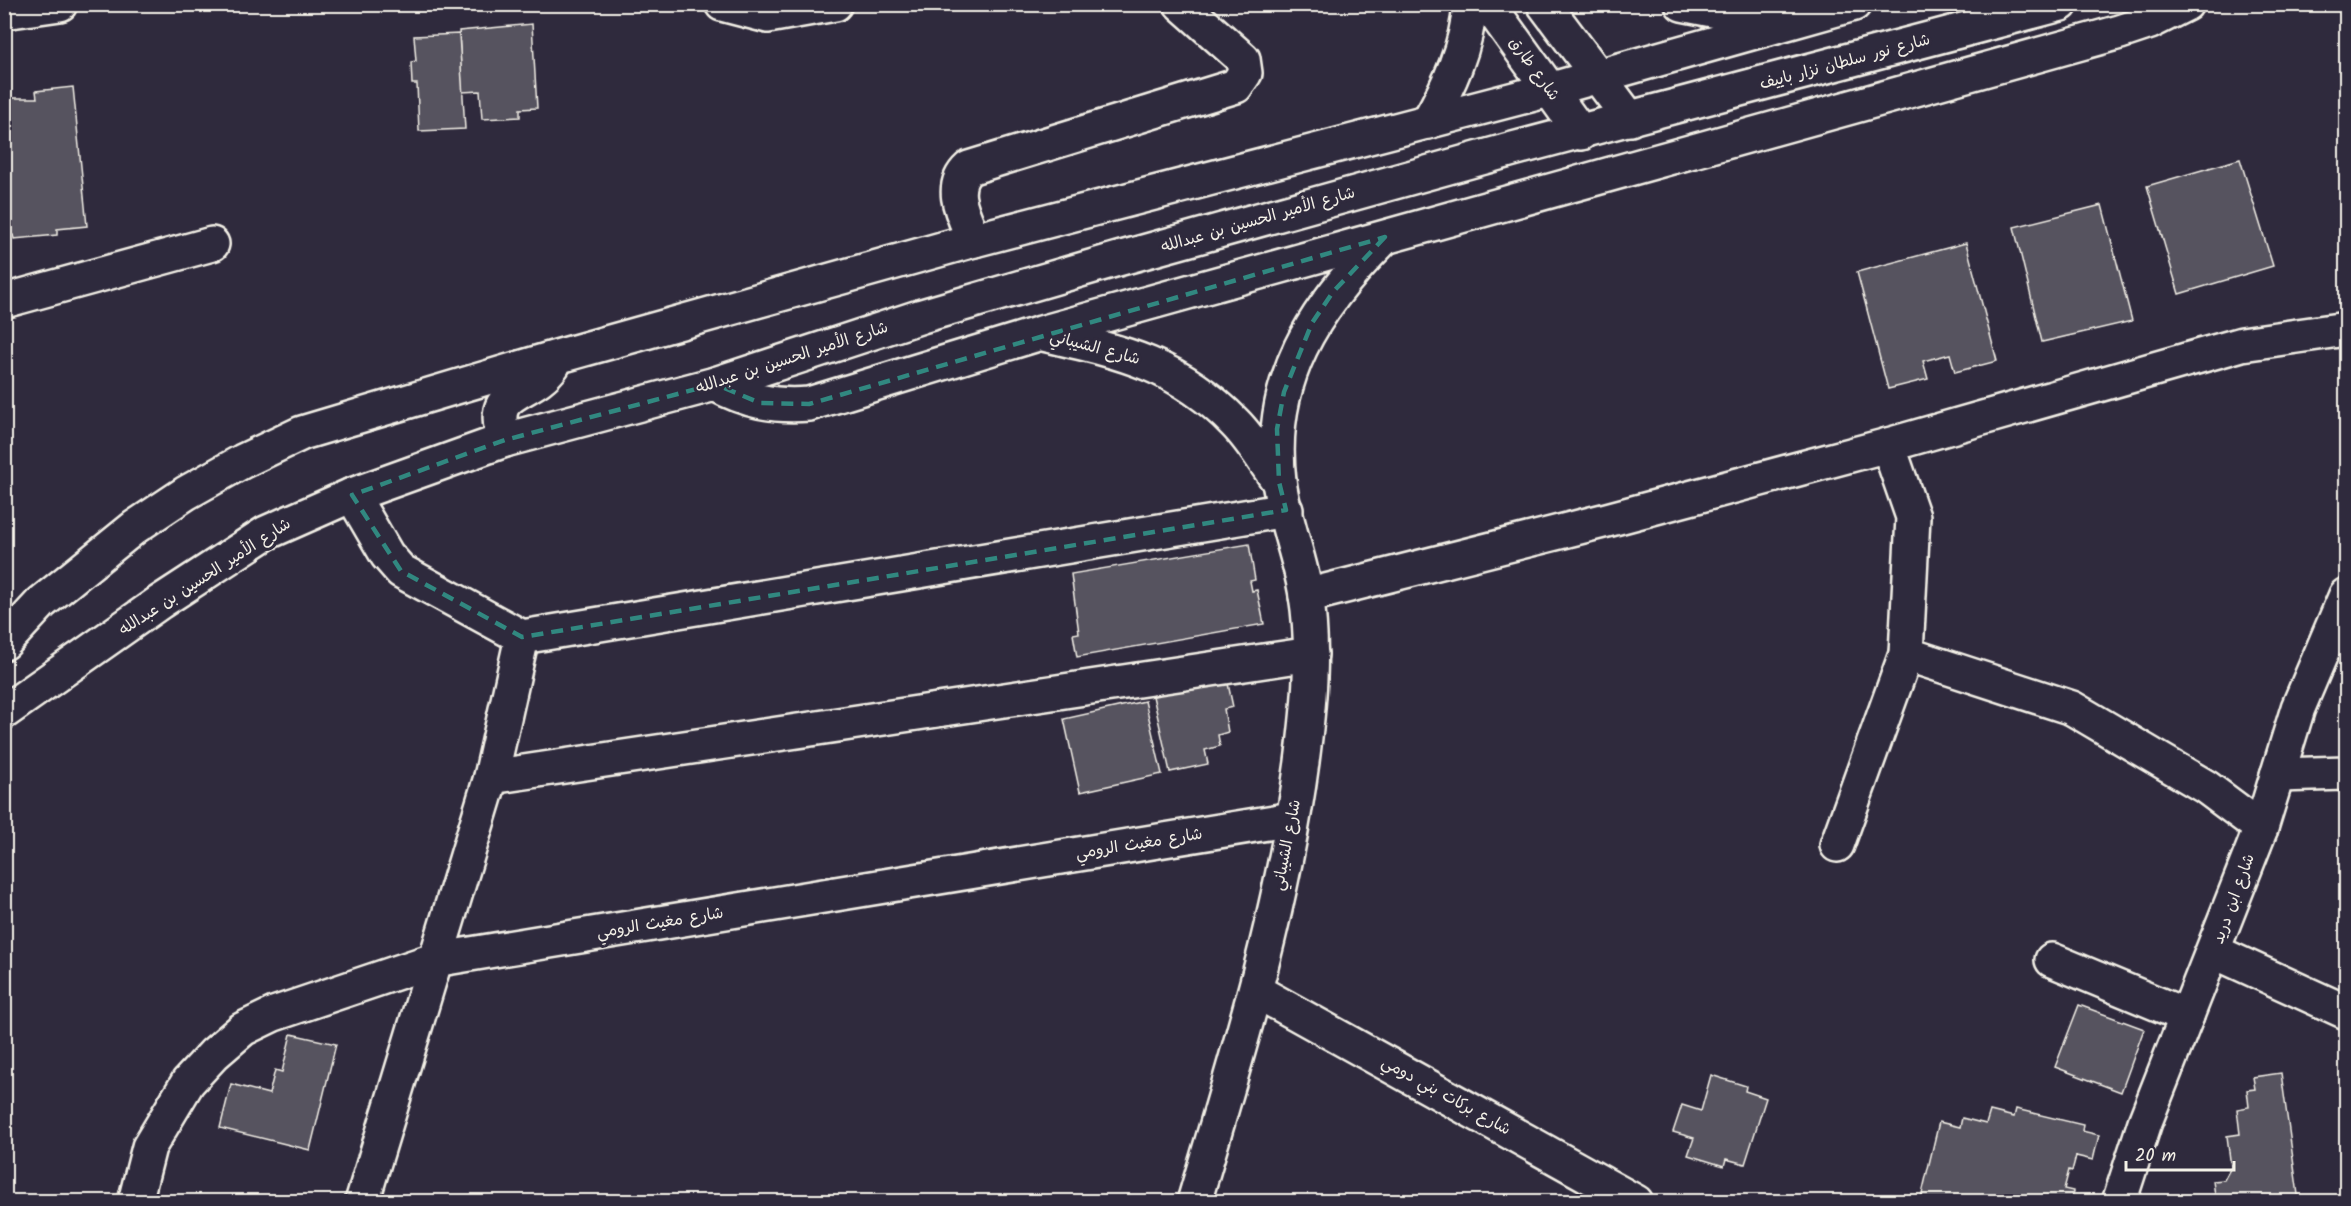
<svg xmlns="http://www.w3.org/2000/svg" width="2351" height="1206" font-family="Kalam,'Playpen Sans Arabic',sans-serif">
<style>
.building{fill:#56525f;stroke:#f4f1e8;stroke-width:1.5}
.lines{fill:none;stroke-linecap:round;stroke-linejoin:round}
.minor-casing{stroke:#f4f1e8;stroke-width:38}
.major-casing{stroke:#f4f1e8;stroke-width:38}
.minor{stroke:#2f2a3d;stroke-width:33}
.major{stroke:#2f2a3d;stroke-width:33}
.marked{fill:none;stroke:#318880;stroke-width:4.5;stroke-dasharray:12 8;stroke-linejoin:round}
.labels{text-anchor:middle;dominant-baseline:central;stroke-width:6;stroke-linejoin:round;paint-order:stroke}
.street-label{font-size:16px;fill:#f4f1e8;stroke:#2f2a3d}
</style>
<rect width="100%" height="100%" fill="#2f2a3d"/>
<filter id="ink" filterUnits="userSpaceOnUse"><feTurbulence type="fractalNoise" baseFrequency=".0167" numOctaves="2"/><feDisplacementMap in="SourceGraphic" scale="12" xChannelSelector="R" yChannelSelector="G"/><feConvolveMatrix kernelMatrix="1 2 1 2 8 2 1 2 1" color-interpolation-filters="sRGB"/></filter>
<g filter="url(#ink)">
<g class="building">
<path d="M532 24 537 108 520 109V117L482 119 480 91 462 92 459 31Z"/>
<path d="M459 34 465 129 419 131 417 84H412L411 62 416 61 414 36Z"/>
<path d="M73 87 87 226 57 229V235L14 239 13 235 4 236V98H37L36 91Z"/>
<path d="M2240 159 2273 266 2179 294 2147 186Z"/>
<path d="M2102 205 2132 321 2042 342 2014 227Z"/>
<path d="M1966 243 1997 361 1955 372 1950 354 1923 361 1928 379 1888 389 1857 272Z"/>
<path d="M1249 544 1255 580 1250 581 1252 591 1257 590 1264 624 1077 657 1073 634 1079 633 1071 574Z"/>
<path d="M1227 679 1233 707 1224 709 1228 732 1218 735 1220 746 1205 750 1208 764 1170 772 1153 696Z"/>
<path d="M1145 701 1162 774 1080 792 1064 719Z"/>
<rect x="2343" y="834" width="3" height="39"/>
<path d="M2079 1005 2144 1029 2121 1092 2055 1067Z"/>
<path d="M291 1034 336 1044 310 1150 220 1128 231 1084 269 1094 275 1070 282 1072Z"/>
<path d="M2281 1073 2299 1202H2216L2213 1181 2224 1180 2231 1167 2227 1136 2240 1134 2237 1109 2249 1107 2247 1090 2255 1089 2253 1077Z"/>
<path d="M1711 1075 1746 1086 1745 1091 1766 1098 1745 1164 1726 1159 1724 1166 1688 1155 1694 1138 1673 1132 1682 1105 1701 1111Z"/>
<path d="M2016 1109 2083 1125 2082 1131 2099 1135 2093 1160 2076 1156 2072 1171 2069 1170 2064 1189 2073 1191 2071 1202H1920L1939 1122 1960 1127 1962 1118 1986 1124 1990 1111 2014 1117Z"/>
</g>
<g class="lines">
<defs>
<g id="minor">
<path d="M722 4 768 16 835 4"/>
<path d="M1488 4 1581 133"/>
<path d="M1544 4 1630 119"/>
<path d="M4 12 60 4"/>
<path d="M974 240C964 216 947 188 969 168L1236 86 1245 73 1243 59 1181 4"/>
<path d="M4 301 212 244"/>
<path d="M1043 334C1121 352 1178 364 1235 423 1252 440 1265 463 1279 482"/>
<path d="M715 384C746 401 774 407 809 404L1041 333 2120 32 2150 22 2186 4"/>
<path d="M352 495 387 555 401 571 522 637 491 777 362 1202"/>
<path d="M1306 596 1607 520 1888 445 2242 344 2346 329"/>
<path d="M522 637 1286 510"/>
<path d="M1906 654 2072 708 2206 787 2261 828"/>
<path d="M2277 775 2346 773"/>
<path d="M491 777 1311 654"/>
<path d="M1837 845 1906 654 1913 517 1888 445"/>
<path d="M2215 952 2346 1012"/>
<path d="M2052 960 2187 1016"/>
<path d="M1256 991 1636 1202"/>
<path d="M135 1202 149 1147 188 1082 214 1054 243 1029 274 1014 434 960 1292 819"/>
<path d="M1194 1202C1237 1057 1282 912 1302 762 1309 708 1315 649 1306 595 1300 557 1284 520 1279 481 1267 380 1314 308 1383 239"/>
<path d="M2119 1202 2145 1122 2261 828 2298 708 2346 595"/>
</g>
<g id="major">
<path d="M1682 4 1773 22"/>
<path d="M1428 122C1449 86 1467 47 1470 4"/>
<path d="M505 440C485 387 530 398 553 365"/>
<path d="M4 643 41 603 135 527 186 493 243 461 302 433 560 356 974 240 1549 90 1854 4"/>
<path d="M4 712 160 602 266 533 352 495 505 440 715 384 922 316 1118 259 1513 149 2061 4"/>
</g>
</defs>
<use href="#minor" class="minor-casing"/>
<use href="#major" class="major-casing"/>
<use href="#minor" class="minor"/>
<use href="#major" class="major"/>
</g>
</g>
<path class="marked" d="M1385 237 1333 292 1312 323 1284 392 1277 429 1279 482 1286 510 522 637 401 571 352 495 505 440 715 384 760 403 809 404Z"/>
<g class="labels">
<g class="street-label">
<text transform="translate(1845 62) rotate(-15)">شارع نور سلطان نزار باييف</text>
<text transform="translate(1534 69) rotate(54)">شارع طارق</text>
<text transform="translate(1258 220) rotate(-16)">شارع الأمير الحسين بن عبدالله</text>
<text transform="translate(1095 348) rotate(15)">شارع الشيباني</text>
<text transform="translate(792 358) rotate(-18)">شارع الأمير الحسين بن عبدالله</text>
<text transform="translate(205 577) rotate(-33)">شارع الأمير الحسين بن عبدالله</text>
<text transform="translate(1139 844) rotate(-9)">شارع مغيث الرومي</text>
<text transform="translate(1287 845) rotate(-79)">شارع الشيباني</text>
<text transform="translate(2234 899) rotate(-70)">شارع ابن دريد</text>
<text transform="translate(660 923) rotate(-9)">شارع مغيث الرومي</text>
<text transform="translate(1446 1096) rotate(29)">شارع بركات بني دومي</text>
</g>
</g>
<rect width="2351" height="1206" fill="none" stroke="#2f2a3d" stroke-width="24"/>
<rect x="12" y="12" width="2327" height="1182" fill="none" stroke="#f4f1e8" stroke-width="2" filter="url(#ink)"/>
<path d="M2126 1161v9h108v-9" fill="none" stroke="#f4f1e8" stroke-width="3"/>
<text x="2135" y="1161" font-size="18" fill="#f4f1e8" stroke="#2f2a3d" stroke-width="4.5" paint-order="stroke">20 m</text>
</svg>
